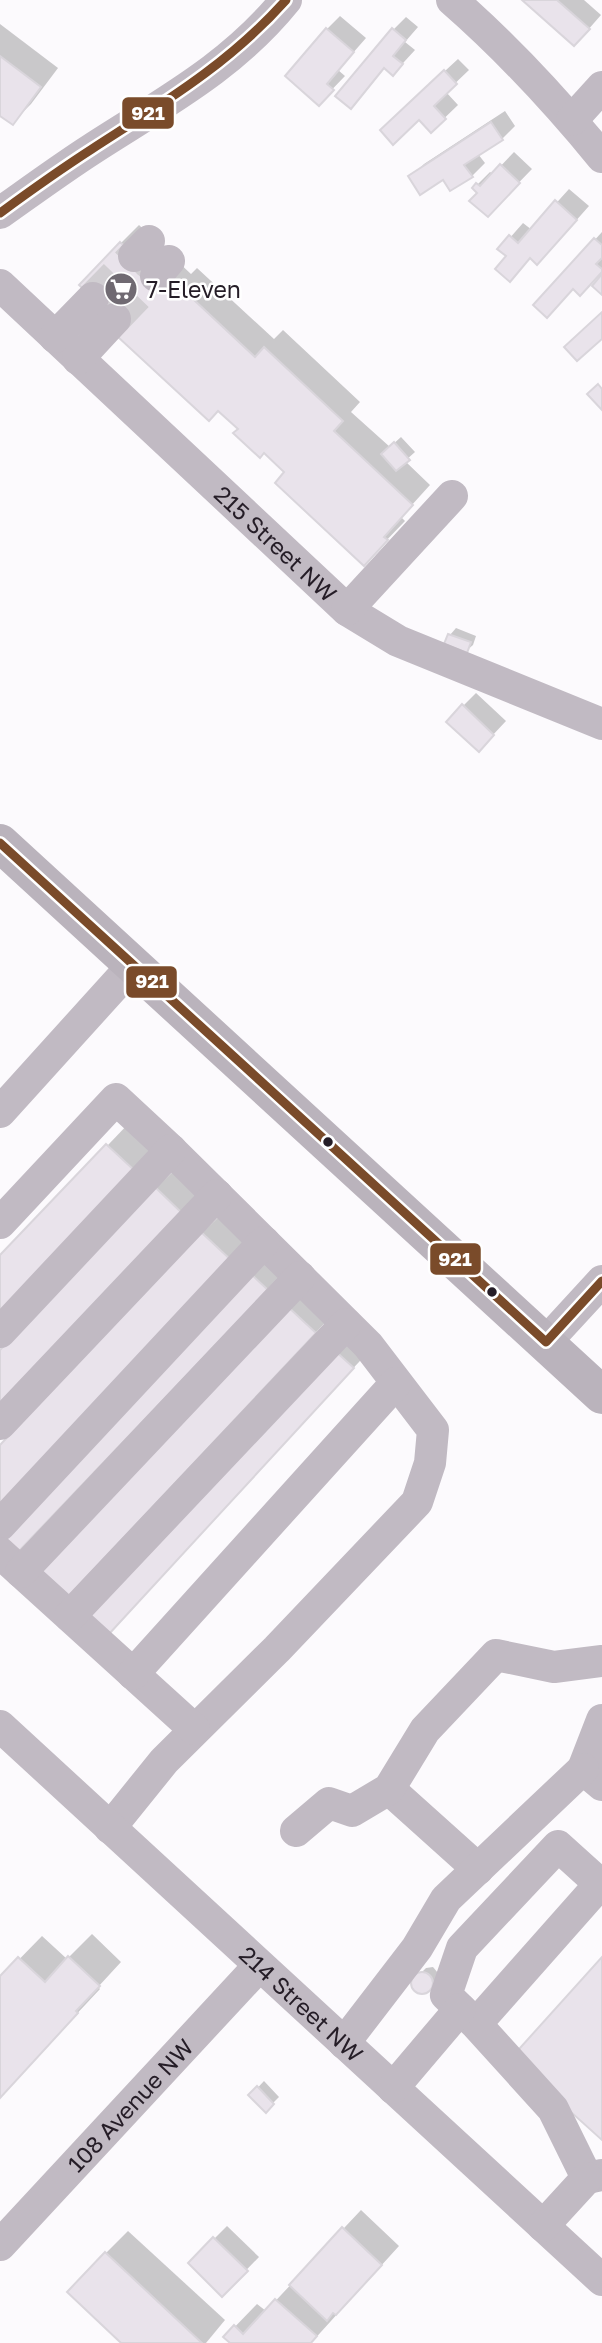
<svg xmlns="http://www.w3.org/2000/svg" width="602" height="2343" font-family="'Golos Text',sans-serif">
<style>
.shadow{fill:#0003}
.building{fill:#e9e3eb;stroke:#d9d5db;stroke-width:2}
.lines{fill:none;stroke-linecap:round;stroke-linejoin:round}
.minor-tunnel{stroke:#d1ced2;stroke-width:32;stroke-dasharray:32 16;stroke-linecap:butt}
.minor{stroke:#c1bac3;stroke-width:32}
.major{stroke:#bab3bc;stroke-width:38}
.bus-1-casing{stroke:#fff;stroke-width:14}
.bus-1{stroke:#7a4b2a;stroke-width:9}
.bus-dot{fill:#251d27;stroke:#fff;stroke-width:2.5}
.labels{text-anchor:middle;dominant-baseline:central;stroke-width:5;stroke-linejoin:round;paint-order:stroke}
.poi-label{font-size:23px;fill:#251d27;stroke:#fff;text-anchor:start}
.street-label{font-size:23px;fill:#251d27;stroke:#fff}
.line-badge{stroke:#fff;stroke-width:2.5}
.badge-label{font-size:19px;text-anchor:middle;font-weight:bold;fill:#fff}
</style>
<rect width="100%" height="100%" fill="#fcfafd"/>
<g class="shadow">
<path d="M525 0H584L601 15 587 31Z"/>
<path d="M340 16 366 38 338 70 345 76 319 103 327 29Z"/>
<path d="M406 17 418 27 405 42 415 50 393 74 385 67 363 93 393 30Z"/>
<path d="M0 24 58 68 31 104 12 123 0 113Z"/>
<path d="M458 59 469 70 446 92 458 105 431 131 419 118 395 117Z"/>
<path d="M505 111 515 126 502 139 478 154 485 163 472 176 411 177 424 164Z"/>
<path d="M514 152 532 169 500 202 479 192 474 188 490 172 493 174Z"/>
<path d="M569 189 589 206 550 250 531 257 508 256 500 249 523 223 532 230Z"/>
<path d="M139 225 191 274 197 268 274 339 283 330 360 402 351 412 390 447 401 437 415 452 405 461 430 485 401 517 405 521 382 545 287 472 240 429 121 243Z"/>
<path d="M602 232V271L574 288 535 305Z"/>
<path d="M456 628 476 636 473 645 466 651 450 635Z"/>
<path d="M476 693 506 721 491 737 463 706Z"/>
<path d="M130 1122 156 1148 0 1313V1258Z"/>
<path d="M179 1166 206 1192 0 1353 156 1188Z"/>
<path d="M225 1211 253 1237 0 1447 202 1233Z"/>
<path d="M270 1256 285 1270 38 1530Z"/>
<path d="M309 1282 338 1309 91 1571Z"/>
<path d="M353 1331 371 1349 127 1613Z"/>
<path d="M92 1934 121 1962 98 1987 100 1989 0 2096V1979L42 1936 67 1959Z"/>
<path d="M433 1967 438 1973V1979L425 1992 417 1991 414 1987V1980L426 1968Z"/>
<path d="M264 2081 279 2097 266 2110 251 2095Z"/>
<path d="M361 2210 399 2246 311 2343H232L225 2337 257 2304 266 2311Z"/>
<path d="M227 2226 259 2257 222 2295 190 2263Z"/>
<path d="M128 2231 225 2320 206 2343H124L106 2253Z"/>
</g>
<g class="building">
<path d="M522 0H557L590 29 574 46Z"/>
<path d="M326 28 354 52 327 84 334 90 319 106 285 76Z"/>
<path d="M392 28 406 40 393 56 403 64 393 76 384 68 351 109 335 96Z"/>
<path d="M0 56 41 87 13 125 0 116Z"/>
<path d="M444 70 457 84 434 106 446 119 431 133 419 120 393 145 380 130Z"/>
<path d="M491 122 503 140 464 165 473 177 450 191 443 180 420 195 408 176Z"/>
<path d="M500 164 520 183 488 217 469 201 477 193 472 188 476 183 480 186Z"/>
<path d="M555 200 577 220 537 265 530 258 510 282 495 269 506 256 497 249 509 235 518 243Z"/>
<path d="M594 238 602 245V258L596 264 602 269V272L580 296 573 289 547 318 533 305Z"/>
<path d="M120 242 172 291 178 285 255 357 264 347 343 421 334 431 413 505 384 537 388 540 364 566 275 483 284 472 264 453 260 458 233 433 238 429 218 411 209 421 118 337 126 329 79 285Z"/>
<path d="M602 274V295L592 286Z"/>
<path d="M602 312V339L577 361 564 347Z"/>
<path d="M598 384 602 389V410L587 394Z"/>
<path d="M394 442 410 460 396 471 381 454Z"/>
<path d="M448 634 471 642 467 653 444 644Z"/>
<path d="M462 704 494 735 479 752 446 722Z"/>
<path d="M106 1144 135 1171 0 1314V1255Z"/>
<path d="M155 1187 185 1216 0 1411V1350Z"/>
<path d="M201 1232 232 1261 0 1506V1445Z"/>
<path d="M250 1273 268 1290 19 1551 2 1534Z"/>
<path d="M285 1304 316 1333 69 1596 37 1567Z"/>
<path d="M333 1349 354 1368 109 1634 88 1614Z"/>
<path d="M68 1956 100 1986 76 2011 78 2013 0 2098V1976L18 1957 45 1982Z"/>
<path d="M602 1957V2140L511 2058Z"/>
<circle cx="422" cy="1983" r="11"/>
<path d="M257 2086 274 2104 266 2113 248 2095Z"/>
<path d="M342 2227 382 2265 336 2315 333 2313 327 2321 289 2285Z"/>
<path d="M213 2237 248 2271 222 2297 188 2263Z"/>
<path d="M105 2252 202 2343H121L67 2292Z"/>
<path d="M275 2299 317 2336 311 2343H230L223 2337 234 2325 243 2334Z"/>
</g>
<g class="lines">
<g class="minor-tunnel">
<path d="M93 298 134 256"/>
<path d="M115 319 156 276"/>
</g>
<g class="minor">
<path d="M452 0C507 48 556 101 602 157"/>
<path d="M572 120 602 87"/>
<path d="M0 213C31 191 61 169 92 149 163 103 232 67 286 0"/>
<path d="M134 256 149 241"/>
<path d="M156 276 169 261"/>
<path id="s1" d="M0 285 347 610 398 641 602 724"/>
<path d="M55 337 93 298"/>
<path d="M78 359 115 319"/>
<path d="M347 610 452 496"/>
<path d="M0 1112 134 964"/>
<path d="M0 1223 116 1099 171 1150 368 1345 433 1430 430 1463 417 1502 277 1649 164 1761 110 1828"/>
<path d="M0 1332 171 1150"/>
<path d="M546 1342 602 1281"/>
<path d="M0 1424 217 1195"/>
<path d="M0 1525 264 1242"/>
<path d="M0 1553 194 1729"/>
<path d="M21 1572 300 1277"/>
<path d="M70 1616 346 1324"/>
<path d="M133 1674 396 1383"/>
<path d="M602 1720 583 1769 602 1785"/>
<path id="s2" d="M0 1726 602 2280"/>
<path d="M389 1789 478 1869"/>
<path d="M296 1831 329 1803 352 1811 389 1789 425 1730 496 1655 554 1667 602 1661"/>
<path d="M476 2024 446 1995 462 1948 558 1846 600 1884 476 2024 553 2109 587 2178 602 2175"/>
<path d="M344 2043 417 1948 446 1899 583 1769"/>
<path d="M393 2088 460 2009"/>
<path d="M543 2226 587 2178"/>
<path id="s3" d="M0 2245 259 1966"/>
</g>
<path class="major" d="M0 843 602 1395"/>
<defs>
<g id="bus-1">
<path d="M0 213C30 191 61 169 92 149 163 103 229 64 286 0"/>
<path d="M0 843 546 1342 602 1281"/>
</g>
</defs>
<use href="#bus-1" class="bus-1-casing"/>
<use href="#bus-1" class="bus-1"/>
</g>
<defs>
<symbol id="supermarket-disc" viewBox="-11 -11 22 22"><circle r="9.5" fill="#706a72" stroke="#fff"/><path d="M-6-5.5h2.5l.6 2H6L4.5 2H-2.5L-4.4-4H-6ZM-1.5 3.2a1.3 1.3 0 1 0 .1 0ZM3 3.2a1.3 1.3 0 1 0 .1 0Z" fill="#fff"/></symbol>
</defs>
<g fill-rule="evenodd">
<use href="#supermarket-disc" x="102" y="270" width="38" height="38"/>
</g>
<g class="bus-dot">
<circle cx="328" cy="1142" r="6"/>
<circle cx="492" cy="1292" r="6"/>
</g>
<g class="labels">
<g class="poi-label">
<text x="146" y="289">7-Eleven</text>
</g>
<g class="street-label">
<text stroke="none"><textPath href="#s1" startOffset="378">215 Street NW</textPath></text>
<text stroke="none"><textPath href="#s2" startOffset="410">214 Street NW</textPath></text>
<text stroke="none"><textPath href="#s3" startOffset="191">108 Avenue NW</textPath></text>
</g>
</g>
<g class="line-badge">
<rect x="121" y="96" width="54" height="34" rx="7" fill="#7a4b2a"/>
<rect x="125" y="965" width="53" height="34" rx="7" fill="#7a4b2a"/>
<rect x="429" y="1242" width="53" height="34" rx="7" fill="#7a4b2a"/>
</g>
<g class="badge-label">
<text x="148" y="120">921</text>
<text x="152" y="988">921</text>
<text x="455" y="1266">921</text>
</g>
</svg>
